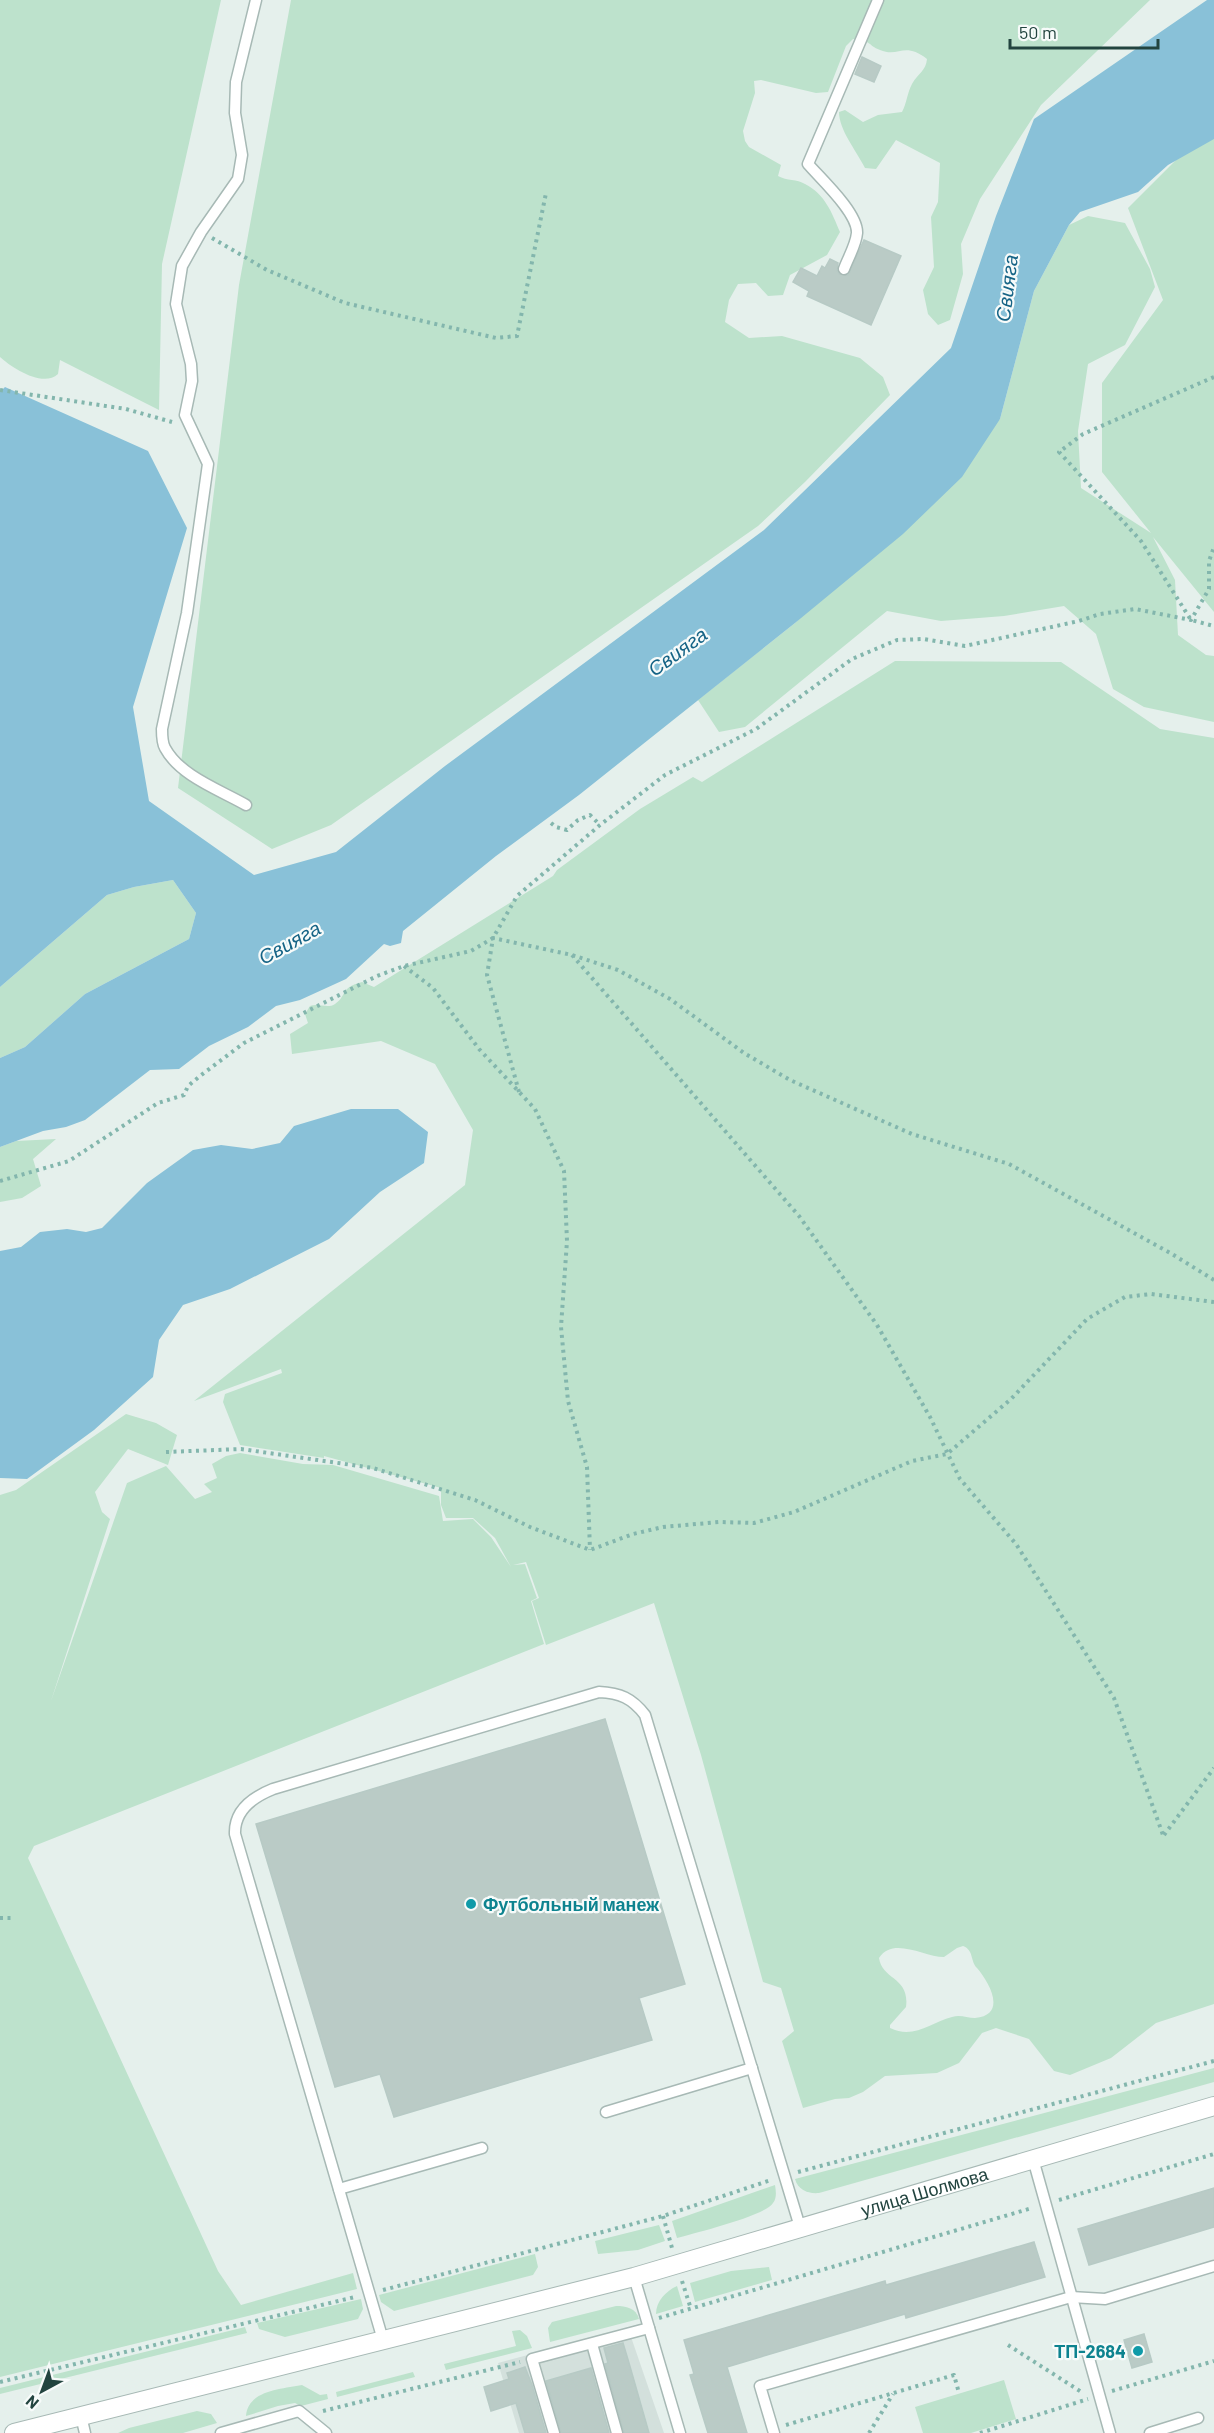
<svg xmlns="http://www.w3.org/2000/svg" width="1214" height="2433" font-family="Barlow,sans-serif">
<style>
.built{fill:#d3e0dc}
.green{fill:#bde2cc;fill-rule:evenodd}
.water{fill:#89c1d8}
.building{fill:#bacbc6;stroke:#b7cac5;stroke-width:1.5}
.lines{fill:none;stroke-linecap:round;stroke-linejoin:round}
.service-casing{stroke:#a7b9b5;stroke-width:13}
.minor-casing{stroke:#a7b9b5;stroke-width:20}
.path{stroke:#83b6ad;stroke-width:4;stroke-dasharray:3 4.5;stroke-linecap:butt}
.service{stroke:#fff;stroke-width:10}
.minor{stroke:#fff;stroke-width:18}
.culture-dot{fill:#0f9aa8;stroke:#f7fbfa;stroke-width:2}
.labels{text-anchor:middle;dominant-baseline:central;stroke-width:4.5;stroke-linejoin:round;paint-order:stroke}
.culture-label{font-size:18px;font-weight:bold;fill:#0d838f;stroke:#f7fbfa;text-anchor:start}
.street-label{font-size:18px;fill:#22443f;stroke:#f7fbfa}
.water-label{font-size:20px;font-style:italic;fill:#166486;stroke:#f7fbfa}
</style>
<rect width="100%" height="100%" fill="#e5f0ec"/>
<path class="built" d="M622 2330 630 2334 664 2433H519L498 2363Z"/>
<g class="green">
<path d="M0 0H221L162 264 159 410 60 360 58 374C43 388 12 368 0 357Z"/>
<path d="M291 0H1150L1041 105 980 199 961 244 963 274 950 320 938 325 928 314 923 290 934 267 931 217 938 202 940 163 896 140 876 169 865 168C856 150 839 130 839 112L845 110 863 122 878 115 902 112C907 103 907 93 912 84 918 73 926 71 927 59 904 41 899 58 880 50 867 45 873 41 853 39L846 46 828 92 816 93 761 80 754 81 755 93 743 131 745 141 749 147 781 165 778 176C787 181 797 179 805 184 825 194 832 213 840 232L827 255 790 275 783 295 768 296 756 283 738 284 729 300 725 322 749 338 782 336 860 358 883 377 890 395 805 482 758 526 331 825 272 849 178 788 239 285Z"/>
<path d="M1214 131V612L1153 537 1175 580 1178 635 1206 655 1214 656V722L1144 707 1113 689 1096 634 1064 606 1004 616 941 621 887 611 745 727 719 732 698 700 795 623 1000 419 1034 291 1069 225 1088 216 1125 223 1150 269 1155 287 1125 345 1088 364 1078 431 1081 488 1151 533 1102 472V383L1163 300 1128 208 1188 148Z"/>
<path d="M895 661 1061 662 1160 729 1214 738V2004L1156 2023 1111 2058 1070 2075 1054 2071 1029 2039 996 2028 982 2033 959 2063 937 2073 885 2076 863 2092 849 2098 835 2099 803 2108 782 2041 794 2031 781 1988 763 1982 701 1755 654 1603 546 1645 532 1601 539 1598 526 1562 513 1565 525 1564 537 1598 531 1601 544 1644 34 1846 28 1858 218 2271 241 2305 353 2273 357 2289 0 2377V1495L16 1490 126 1414 156 1423 177 1435 168 1465 128 1449 95 1492 102 1512 110 1519 51 1701 127 1483 166 1466 195 1499 212 1492 204 1484 217 1478 212 1464 226 1456 240 1453 303 1464 333 1465 439 1496 443 1521 473 1519 491 1537 511 1567 495 1538 473 1518H446L441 1505V1488L324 1456V1458L240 1445 223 1402 225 1394 282 1373 281 1369 194 1401 465 1185 473 1130 435 1064 381 1041 292 1054 290 1034 308 1023 305 1014 310 1006C318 1003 328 1009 335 1004 348 995 339 988 362 982L374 987 553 876 557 870 640 809 693 777 702 782ZM963 1946C974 1950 970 1961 977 1968 989 1982 1008 2015 975 2018 967 2018 960 2014 952 2017 931 2022 914 2040 890 2028V2025L906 2007C910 1977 882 1980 879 1958 893 1936 924 1957 944 1957L957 1948Z"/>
<path d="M173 880 196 913 189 939 85 994 25 1047 0 1058V987L107 895 134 887Z"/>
<path d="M56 1139 33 1159 41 1186 22 1198 0 1202V1147L16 1141Z"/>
<path d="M1214 2068V2082L819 2193C808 2194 798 2190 795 2179Z"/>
<path d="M775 2185C776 2191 777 2198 773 2203 765 2216 694 2233 677 2238L672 2221Z"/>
<path d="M659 2225 665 2241 638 2250 598 2254 595 2241Z"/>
<path d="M535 2254 538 2267 533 2275 394 2311 381 2302 379 2295Z"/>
<path d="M769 2267 772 2280 695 2302 690 2283 731 2271Z"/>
<path d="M677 2286 683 2306 656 2314C656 2301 666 2291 677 2286Z"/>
<path d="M361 2299 363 2309 358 2319 285 2337 259 2329 257 2323Z"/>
<path d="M616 2306C626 2306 636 2308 639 2319L550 2342 548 2328 552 2322Z"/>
<path d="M245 2327 247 2333 0 2394V2388Z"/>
<path d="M520 2330 527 2336 532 2348 446 2370 444 2364 516 2346 512 2331Z"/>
<path d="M413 2372 415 2377 337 2397 336 2392Z"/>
<path d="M1004 2380 1016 2419 971 2433H923L915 2407Z"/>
<path d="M302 2385 320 2395 327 2394 328 2399 301 2406 295 2403 278 2406 246 2416C248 2390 282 2389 302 2385Z"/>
<path d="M197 2411 211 2414 217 2423 183 2433H118L129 2428Z"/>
</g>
<g class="water">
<path d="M1207 0H1214V139L1168 165 1138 192 1080 212 1069 225 1034 291 1000 419 962 477 903 534 795 623 579 795 496 856 403 931 401 943 390 946 384 944 346 979 300 1000 276 1006 248 1027 209 1046 179 1069 150 1070 85 1120 66 1127 43 1131 0 1147V1058L25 1047 85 994 189 939 196 913 173 880 134 887 107 895 0 987V392L5 387 148 451 187 528 133 707 149 801 254 875 336 852 445 766 764 530 951 348 996 216 1034 119Z"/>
<path d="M351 1109H398L428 1132 424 1163 380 1192 329 1239 230 1289 183 1305 159 1340 153 1377 94 1430 27 1479 0 1478V1251L21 1247 40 1232 67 1229 86 1232 102 1228 147 1183 193 1150 221 1145 252 1149 280 1143 294 1126Z"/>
</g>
<g class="building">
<path d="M862 57 881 66 874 82 855 74Z"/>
<path d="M864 240 901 256 871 325 807 296 809 291 793 282 801 268 817 276 822 266 825 268 830 259 838 263 837 270 839 274 848 275Z"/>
<path d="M605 1719 685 1984 639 1998 652 2040 394 2117 380 2074 335 2087 256 1824Z"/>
<path d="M1214 2188V2227L1089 2265 1078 2229Z"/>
<path d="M1034 2242 1045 2277 906 2318 905 2314 727 2367 747 2433H708L690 2375 694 2374 684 2340 885 2281 886 2285Z"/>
<path d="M1144 2334 1152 2362 1132 2368 1124 2340Z"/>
<path d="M623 2343 629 2363 649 2433H624L605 2364 608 2363 604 2348Z"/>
<path d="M525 2367 532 2385 546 2433H525L516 2403 491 2411 484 2387 509 2379 507 2373Z"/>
<path d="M591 2368 609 2433H561L546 2381Z"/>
</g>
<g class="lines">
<defs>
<g id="service">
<path d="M844 269C848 258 856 245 857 233 858 213 821 179 808 164L878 0"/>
<path d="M246 805C220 790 180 776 165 748 162 743 162 735 162 729L187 613 208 464 185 415 192 381 191 364 176 304 182 266 201 232 238 179 242 155 235 113 236 82 256 0"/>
<path d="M606 2112 752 2068"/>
<path d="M1033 2159 1110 2433"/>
<path d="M339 2189 482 2148"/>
<path d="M634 2277 680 2433"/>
<path d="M383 2340 235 1834C234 1810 253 1797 273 1789L599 1692C620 1693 632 1698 645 1715L800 2227"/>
<path d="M592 2344 617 2433"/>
<path d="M81 2416 85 2433"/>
<path d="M221 2433 299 2411 326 2433"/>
<path d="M554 2433 532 2359 649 2328"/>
<path d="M774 2433 760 2386 1071 2297 1105 2299 1214 2266"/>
<path d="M1150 2433 1198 2418"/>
</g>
<g id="minor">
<path id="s1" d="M14 2433 634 2277 1214 2106"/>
</g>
</defs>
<use href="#service" class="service-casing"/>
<use href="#minor" class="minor-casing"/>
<g class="path">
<path d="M212 238 267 270 345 303 496 338 517 336 546 193"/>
<path d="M1214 377 1083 434 1059 452 1141 541 1191 620 1214 626"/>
<path d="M0 390 126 409 172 422"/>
<path d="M551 823 556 827 567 830 578 820 590 815 600 825"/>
<path d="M572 955 799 1216 877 1325 930 1417 960 1479 1016 1544 1114 1698 1163 1835"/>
<path d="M404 966 433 988 479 1049 535 1109 564 1171 567 1241 561 1327 568 1401 587 1467 590 1550"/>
<path d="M519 1092 487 975 493 938 572 955 618 970 670 999 744 1053 790 1080 912 1134 1009 1164 1172 1254 1214 1280"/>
<path d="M0 1181 69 1161 158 1103 184 1095 188 1086 200 1076 244 1043 377 976 404 966 471 951 493 938 517 896 600 825 665 775 756 729 852 659 897 640 923 639 965 646 1079 621 1100 614 1135 609 1191 620 1209 589V561L1214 547"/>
<path d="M166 1452 241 1449 373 1468 475 1500 530 1527 590 1550 633 1534 663 1527 719 1522 754 1523 794 1512 912 1461 947 1454 1011 1399 1087 1319 1125 1297 1151 1294 1214 1302"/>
<path d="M1164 1835 1214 1768"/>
<path d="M0 1918H13"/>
<path d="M798 2172 1214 2061"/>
<path d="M1059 2200 1214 2154"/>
<path d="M663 2216 672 2248"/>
<path d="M682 2281 691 2309"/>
<path d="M383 2290 663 2216 771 2180"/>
<path d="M659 2318 1032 2208"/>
<path d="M1008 2345 1083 2393"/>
<path d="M0 2382 355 2297"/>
<path d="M1112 2391 1214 2361"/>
<path d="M323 2411 520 2362"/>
<path d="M786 2425 954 2375 959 2393"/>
<path d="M869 2433 893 2394"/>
<path d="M980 2433 1088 2399"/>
</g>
<use href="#service" class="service"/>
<use href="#minor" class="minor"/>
</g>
<g class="culture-dot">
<circle cx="471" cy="1904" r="6"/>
<circle cx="1138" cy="2351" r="6"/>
</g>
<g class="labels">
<g class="culture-label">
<text x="483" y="1904">Футбольный манеж</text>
<text x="1126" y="2351" text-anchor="end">ТП-2684</text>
</g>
<g class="street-label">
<text stroke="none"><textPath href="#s1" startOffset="942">улица Шолмова</textPath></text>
</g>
<g class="water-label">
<text transform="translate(1006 288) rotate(-83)">Свияга</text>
<text transform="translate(677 651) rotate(-36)">Свияга</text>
<text transform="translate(289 942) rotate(-29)">Свияга</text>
</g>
</g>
<g transform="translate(42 2391) rotate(221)" stroke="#f7fbfa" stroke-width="4.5" paint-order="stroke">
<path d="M0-4.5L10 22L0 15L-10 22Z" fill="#22443f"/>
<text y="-9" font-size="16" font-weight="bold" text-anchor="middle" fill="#22443f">N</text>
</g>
<path d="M1010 39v9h148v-9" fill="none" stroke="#22443f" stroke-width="3"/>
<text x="1019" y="39" font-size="18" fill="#22443f" stroke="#f7fbfa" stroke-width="4.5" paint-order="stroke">50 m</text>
</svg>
